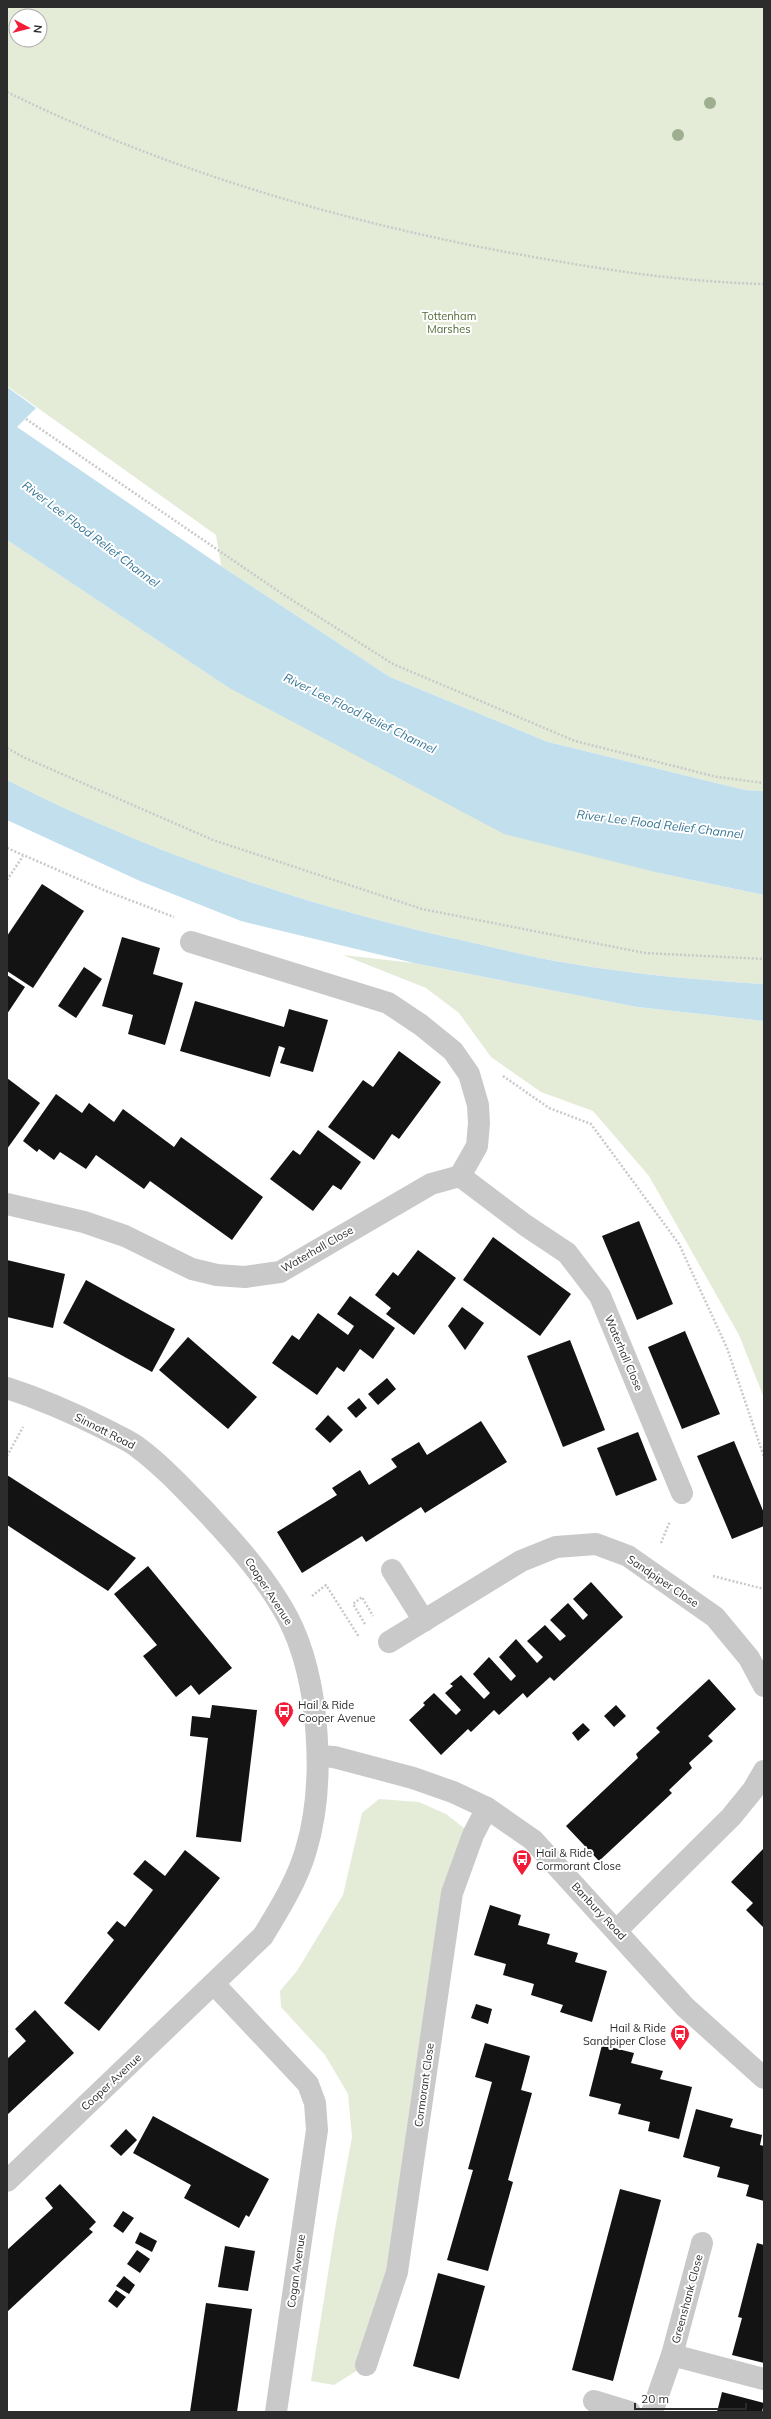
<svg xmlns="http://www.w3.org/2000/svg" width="771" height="2419" font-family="Mulish,sans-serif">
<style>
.green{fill:#e4ecd8;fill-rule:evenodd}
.water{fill:#c2dfee}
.building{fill:#131313}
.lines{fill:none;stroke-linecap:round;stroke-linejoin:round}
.path{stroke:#c9c9c9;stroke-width:2.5;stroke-dasharray:2 2;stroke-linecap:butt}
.minor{stroke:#c9c9c9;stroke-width:22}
.tree{fill:#a0ae90}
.labels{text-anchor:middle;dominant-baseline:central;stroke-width:4;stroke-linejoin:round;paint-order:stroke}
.park-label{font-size:11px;fill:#526b36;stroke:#fff}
.street-label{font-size:11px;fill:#2c2c2c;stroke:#fff}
.poi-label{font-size:11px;fill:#2c2c2c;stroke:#fff;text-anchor:start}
.water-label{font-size:12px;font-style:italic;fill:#347595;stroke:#fff}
</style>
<rect width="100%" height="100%" fill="#fff"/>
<g class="green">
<path d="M7 7H764V791L745 790 548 742 390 677 221 566 216 535 7 386ZM16 16H40V40H16Z"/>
<path d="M7 540 229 688 659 873 764 895V984C698 980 632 974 567 963 536 958 505 950 474 943 312 908 154 856 7 780Z"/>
<path d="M343 955 414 963 637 1007 764 1021V1398L739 1335 649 1176 593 1111 541 1092 491 1057 459 1013 426 988Z"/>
<path d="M379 1799 419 1802 446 1814 473 1835 452 1893 397 2272 366 2365 334 2385 311 2381 335 2229 352 2137 348 2094 325 2055 281 2007 280 1991 297 1971 343 1895 362 1813Z"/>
</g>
<g class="water">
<path d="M7 387 36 408 17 427 221 566 390 677 548 742 745 790 764 791V895L659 873 504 834 229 688 7 540Z"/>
<path d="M7 780C155 856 312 908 474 943 505 950 536 958 567 963 632 974 698 980 764 984V1021L637 1007 530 986 414 963 241 921 140 881 7 820Z"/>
</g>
<g class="building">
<path d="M42 884 84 911 33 988 7 971V936Z"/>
<path d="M122 937 160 948 153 974 183 983 165 1045 128 1034 133 1015 102 1006Z"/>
<path d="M84 967 102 979 76 1018 58 1006Z"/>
<path d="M7 975 25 987 7 1014Z"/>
<path d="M195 1001 284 1027 289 1009 328 1020 313 1072 280 1063 285 1048 279 1046 270 1077 180 1051Z"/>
<path d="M399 1051 441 1082 399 1139 392 1134 374 1160 328 1127 363 1080 373 1087Z"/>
<path d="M7 1078 40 1103 7 1149Z"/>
<path d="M56 1094 82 1113 89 1103 114 1122 123 1109 174 1147 181 1137 263 1197 232 1240 150 1181 144 1189 96 1155 86 1169 60 1152 54 1160 39 1149 37 1152 23 1141Z"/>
<path d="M318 1130 361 1162 341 1190 333 1185 313 1211 270 1179 293 1150 300 1155Z"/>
<path d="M639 1221 673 1304 637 1320 602 1236Z"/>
<path d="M493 1237 571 1294 540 1336 463 1280Z"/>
<path d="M418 1250 456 1278 414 1335 386 1314 391 1308 375 1295 393 1272 398 1276Z"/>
<path d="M7 1260 65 1274 53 1328 7 1317Z"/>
<path d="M86 1280 175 1329 152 1372 63 1323Z"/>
<path d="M350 1296 395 1328 373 1359 360 1349 344 1372 337 1367 317 1395 272 1363 292 1335 299 1340 318 1313 348 1335 354 1326 337 1314Z"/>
<path d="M462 1307 484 1323 465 1350 448 1326Z"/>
<path d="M685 1331 720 1414 682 1429 648 1347Z"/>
<path d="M188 1337 257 1397 228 1429 159 1370Z"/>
<path d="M570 1340 605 1430 563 1447 527 1356Z"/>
<path d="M387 1378 396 1389 378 1405 368 1394Z"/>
<path d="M359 1398 367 1408 356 1418 347 1408Z"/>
<path d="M328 1415 343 1430 330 1443 315 1429Z"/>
<path d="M481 1421 507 1462 425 1513 421 1507 366 1542 362 1536 302 1573 277 1532 337 1495 332 1488 360 1470 369 1485 397 1467 391 1459 419 1442 427 1455Z"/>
<path d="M638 1432 657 1480 616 1496 597 1448Z"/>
<path d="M734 1441 764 1513V1526L732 1539 697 1456Z"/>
<path d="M7 1475 136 1558 108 1591 7 1525Z"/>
<path d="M148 1566 232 1668 199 1695 191 1685 176 1697 143 1656 157 1645 114 1594Z"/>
<path d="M591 1582 623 1617 554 1681 550 1677 527 1698 523 1693 499 1715 494 1710 471 1732 468 1729 441 1755 409 1720 425 1705 423 1703 434 1693 456 1715 461 1710 445 1693 453 1686 450 1684 461 1675 484 1699 490 1693 473 1674 489 1657 511 1681 516 1676 499 1657 516 1639 537 1663 543 1657 527 1641 545 1625 560 1641 566 1636 550 1620 568 1603 583 1620 588 1615 573 1599Z"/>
<path d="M709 1679 736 1709 708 1736 713 1741 689 1763 692 1768 669 1790 672 1793 599 1861 566 1826 638 1758 636 1754 660 1732 656 1728Z"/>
<path d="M212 1705 257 1710 241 1842 196 1837 208 1738 190 1736 192 1716 210 1718Z"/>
<path d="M616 1705 626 1716 614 1727 604 1716Z"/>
<path d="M583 1723 590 1730 578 1741 572 1733Z"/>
<path d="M764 1848V1926L763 1927 746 1910 753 1903 731 1882Z"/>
<path d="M185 1850 220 1878 99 2031 64 2003 114 1940 107 1933 117 1921 125 1927 153 1890 133 1874 145 1860 165 1876Z"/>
<path d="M490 1905 521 1915 518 1925 550 1934 547 1944 578 1953 575 1962 607 1971 592 2022 560 2012 563 2005 531 1995 534 1984 503 1975 506 1964 474 1955Z"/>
<path d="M476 2004 492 2009 488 2024 471 2018Z"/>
<path d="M35 2010 74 2053 7 2115V2059L26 2041 15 2029Z"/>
<path d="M485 2043 530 2056 521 2090 532 2093 508 2180 513 2182 488 2271 447 2260 473 2170 468 2169 492 2082 475 2077Z"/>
<path d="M602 2045 634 2053 631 2063 663 2071 660 2079 692 2087 679 2139 648 2131 650 2122 618 2114 621 2104 589 2096Z"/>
<path d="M696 2109 733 2119 730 2127 762 2135 760 2145 764 2146V2201L746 2196 749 2185 717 2177 720 2167 683 2157Z"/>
<path d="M153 2116 269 2179 249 2217 246 2215 239 2228 184 2198 191 2185 133 2153Z"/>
<path d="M126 2129 137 2140 121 2156 110 2146Z"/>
<path d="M60 2184 96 2222 89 2229 93 2232 7 2312V2250L53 2208 45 2198Z"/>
<path d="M620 2189 661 2200 613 2381 572 2370Z"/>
<path d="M123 2211 134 2218 123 2233 113 2226Z"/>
<path d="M140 2232 157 2241 152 2252 135 2243Z"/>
<path d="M757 2243 764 2245V2363L732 2355 742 2318 738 2317Z"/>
<path d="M225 2246 255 2251 248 2291 218 2287Z"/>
<path d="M137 2250 150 2259 140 2273 127 2264Z"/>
<path d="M438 2273 485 2286 459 2379 413 2366Z"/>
<path d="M124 2276 135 2285 129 2294 116 2286Z"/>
<path d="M116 2290 126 2297 117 2308 108 2301Z"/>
<path d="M206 2303 252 2309 237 2412H190Z"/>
<path d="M722 2392 764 2403 762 2412H717Z"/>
</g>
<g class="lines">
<g class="path">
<path d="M7 92C168 171 342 222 517 254 599 269 681 282 764 284"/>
<path d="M26 419 281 593 393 664 575 741 717 777 764 783"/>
<path d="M7 748 23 757 213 840 422 909 645 953 764 959"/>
<path d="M7 848 106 891 174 917"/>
<path d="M7 880 23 856"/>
<path d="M503 1076 549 1108 591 1124 679 1244 727 1348 764 1457"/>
<path d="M7 1456 23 1427"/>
<path d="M661 1543 670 1521"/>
<path d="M713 1576 764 1589"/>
<path d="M312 1596 326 1585 359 1637"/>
<path d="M365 1624 353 1604 362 1597 373 1616"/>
</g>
<g class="minor">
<path d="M460 1176 525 1225 567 1253 600 1296 682 1493"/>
<path d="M7 1204 84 1222 125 1236 192 1269 217 1275 245 1277 280 1272 431 1184 460 1176 477 1146 479 1123 478 1105 469 1074 453 1051 421 1025 388 1003 191 942"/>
<path d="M7 1388C41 1399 73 1413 105 1429 115 1435 127 1439 136 1446 162 1465 186 1491 208 1514 238 1546 267 1579 288 1618 320 1680 326 1784 306 1850 297 1881 280 1908 263 1936L7 2181"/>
<path d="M392 1570 424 1621"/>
<path d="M389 1642 521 1561 556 1547 596 1544 628 1556 715 1617 749 1658 764 1686"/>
<path d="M318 1756 334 1757 413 1778 453 1792 487 1808 533 1840 685 2007 764 2078"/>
<path d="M617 1930 731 1817 753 1790 764 1771"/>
<path d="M214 1984 308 2084 315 2103 317 2130 276 2412"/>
<path d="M672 2355 764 2379"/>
<path d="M366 2365 397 2272 452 1893 473 1835 487 1808"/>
<path d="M594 2401 630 2412"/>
<path d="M652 2412 672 2355 702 2243"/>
</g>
</g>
<g class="tree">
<circle cx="710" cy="103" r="6"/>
<circle cx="678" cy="135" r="6"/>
</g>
<defs>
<symbol id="bus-pin" viewBox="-11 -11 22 30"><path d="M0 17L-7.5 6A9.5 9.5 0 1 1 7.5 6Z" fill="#f51c38" stroke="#fff"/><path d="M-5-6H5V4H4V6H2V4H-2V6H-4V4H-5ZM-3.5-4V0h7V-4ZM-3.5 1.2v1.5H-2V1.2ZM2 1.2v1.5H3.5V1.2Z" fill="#fff"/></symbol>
</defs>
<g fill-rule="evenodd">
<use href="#bus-pin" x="273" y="1700" width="22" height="30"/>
<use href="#bus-pin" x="511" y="1848" width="22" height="30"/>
<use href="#bus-pin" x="669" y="2023" width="22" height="30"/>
</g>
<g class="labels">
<g class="park-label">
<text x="449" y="316">Tottenham<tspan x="449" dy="13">Marshes</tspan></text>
</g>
<g class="street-label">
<text transform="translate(317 1249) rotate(-30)">Waterhall Close</text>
<text transform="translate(624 1353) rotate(67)">Waterhall Close</text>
<text transform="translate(105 1431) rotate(27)">Sinnott Road</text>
<text transform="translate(663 1581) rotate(34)">Sandpiper Close</text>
<text transform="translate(269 1591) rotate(57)">Cooper Avenue</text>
<text transform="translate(599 1911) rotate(47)">Banbury Road</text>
<text transform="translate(111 2082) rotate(-43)">Cooper Avenue</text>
<text transform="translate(424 2085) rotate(-82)">Cormorant Close</text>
<text transform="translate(296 2271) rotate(-82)">Cogan Avenue</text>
<text transform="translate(687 2299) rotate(-75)">Greenshank Close</text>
</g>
<g class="poi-label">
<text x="298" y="1705">Hail &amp; Ride<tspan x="298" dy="13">Cooper Avenue</tspan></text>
<text x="536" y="1853">Hail &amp; Ride<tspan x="536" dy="13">Cormorant Close</tspan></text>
<text x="666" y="2028" text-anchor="end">Hail &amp; Ride<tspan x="666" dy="13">Sandpiper Close</tspan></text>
</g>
<g class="water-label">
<text transform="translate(91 534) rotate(37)">River Lee Flood Relief Channel</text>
<text transform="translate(360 713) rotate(26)">River Lee Flood Relief Channel</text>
<text transform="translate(660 824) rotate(7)">River Lee Flood Relief Channel</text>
</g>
</g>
<rect width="771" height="2419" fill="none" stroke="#2c2c2c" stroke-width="16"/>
<g transform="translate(28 28) rotate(97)"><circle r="19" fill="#ffffff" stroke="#ababab"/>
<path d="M0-3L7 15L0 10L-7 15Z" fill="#f51c38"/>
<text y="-6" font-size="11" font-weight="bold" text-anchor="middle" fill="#2c2c2c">N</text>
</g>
<path d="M635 2403v6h111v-6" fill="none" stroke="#2c2c2c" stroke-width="2"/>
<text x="641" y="2403" font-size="12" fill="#2c2c2c" stroke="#ffffff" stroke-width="3" paint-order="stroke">20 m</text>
</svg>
